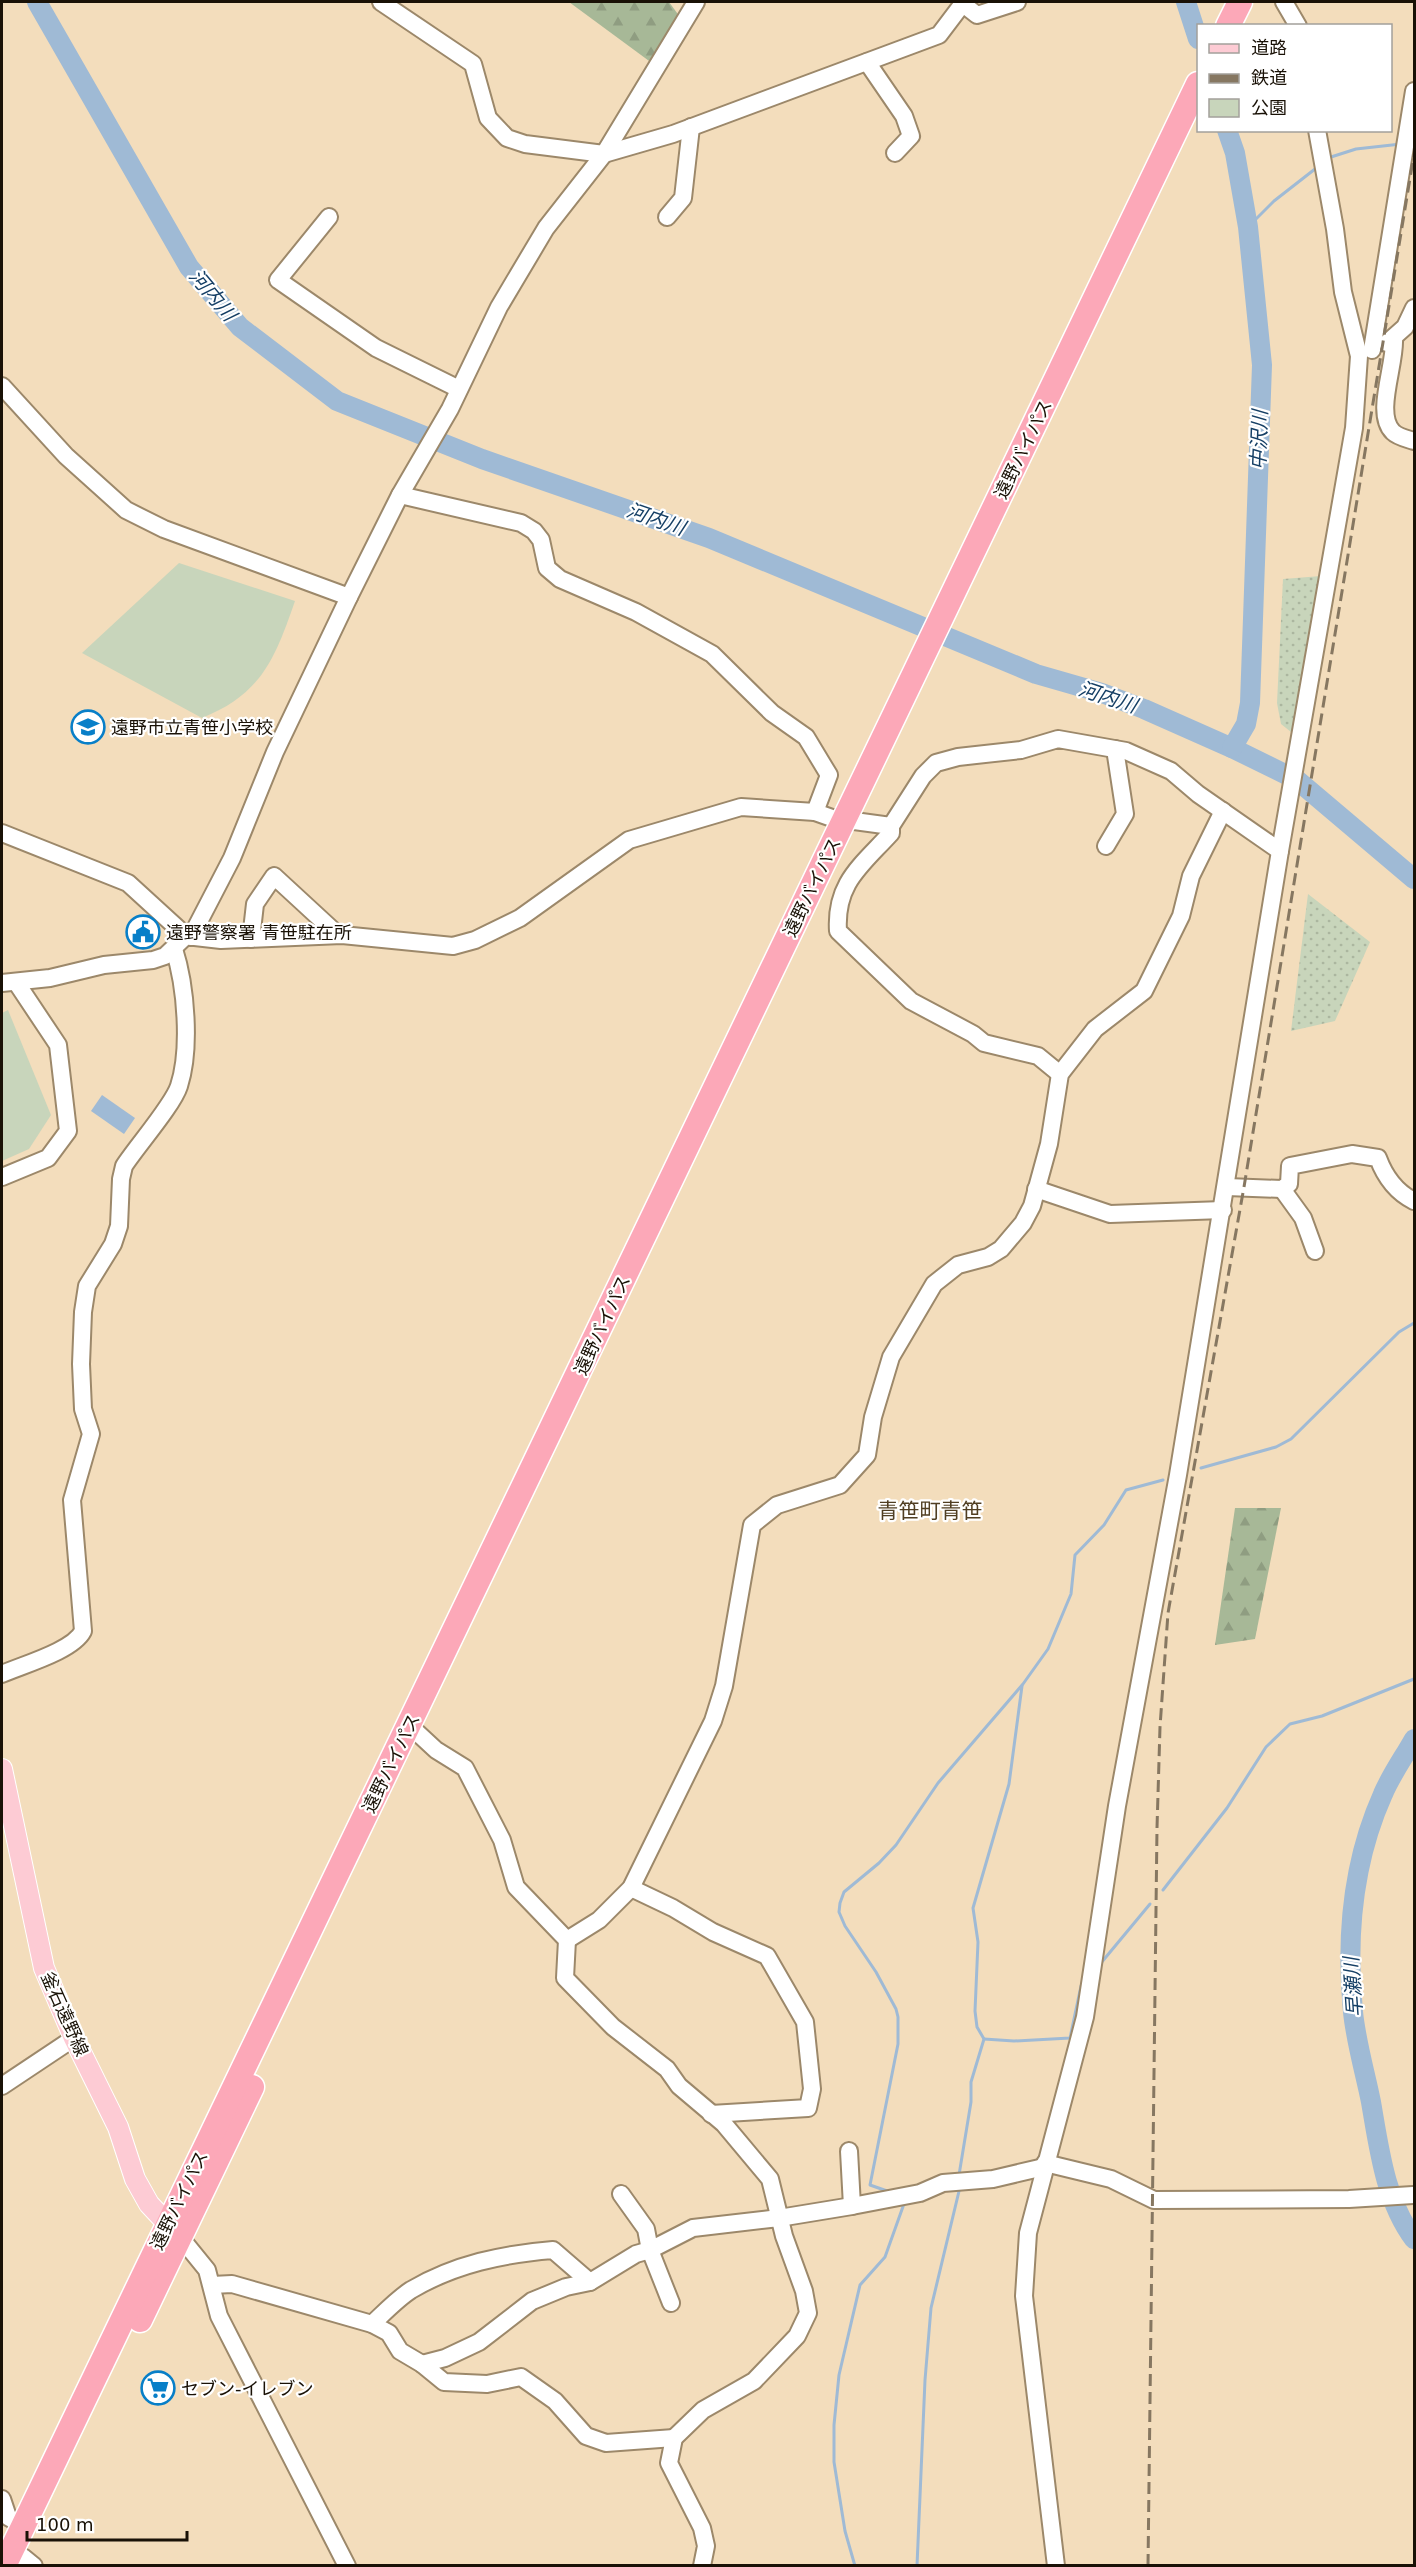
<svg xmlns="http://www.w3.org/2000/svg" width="1416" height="2567" font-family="'DejaVu Sans','Noto Sans JP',sans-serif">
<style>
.grass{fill:url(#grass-dots)}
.forest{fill:url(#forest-firs)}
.park{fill:#c8d5bb}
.water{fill:#9fbad5}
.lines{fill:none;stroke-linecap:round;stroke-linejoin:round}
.stream{stroke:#9fbad5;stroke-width:3}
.river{stroke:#9fbad5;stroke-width:20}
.minor-casing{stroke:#9c886a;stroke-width:20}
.major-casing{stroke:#fff;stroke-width:22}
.highway-casing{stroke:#fff;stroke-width:27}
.minor{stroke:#fff;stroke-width:16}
.major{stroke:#fdcbd4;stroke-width:20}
.highway{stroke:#fca8b8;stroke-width:24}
.rail{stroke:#867761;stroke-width:3;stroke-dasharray:12 6;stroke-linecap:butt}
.labels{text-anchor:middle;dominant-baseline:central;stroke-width:4.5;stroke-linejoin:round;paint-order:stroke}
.street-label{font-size:18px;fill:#191106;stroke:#fff}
.poi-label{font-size:18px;fill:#191106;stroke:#fff;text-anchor:start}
.water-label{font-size:20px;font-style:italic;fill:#153f65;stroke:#fff}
.quarter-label{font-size:21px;fill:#503e22;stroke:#fff}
</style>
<defs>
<pattern id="grass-dots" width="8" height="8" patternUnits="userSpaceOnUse" patternTransform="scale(1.5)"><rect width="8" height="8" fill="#c8d5bb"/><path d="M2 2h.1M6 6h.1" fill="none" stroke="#abb69f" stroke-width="1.8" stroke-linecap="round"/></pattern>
<pattern id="forest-firs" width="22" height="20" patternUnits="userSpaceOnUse" patternTransform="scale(1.5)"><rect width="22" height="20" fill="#a7b897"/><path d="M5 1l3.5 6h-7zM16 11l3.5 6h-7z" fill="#8f9d81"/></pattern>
</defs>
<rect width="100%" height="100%" fill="#f3ddbc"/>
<g class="grass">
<path d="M1321 576 1296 736 1281 724 1277 703 1283 579Z"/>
<path d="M1308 894 1370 942 1335 1021 1291 1031Z"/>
</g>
<g class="forest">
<path d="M569 2H669L688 28 660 69Z"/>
<path d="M1235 1508H1281L1255 1639 1215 1645Z"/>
</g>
<g class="park">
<path d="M179 563 295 601C275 658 262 694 202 718L82 653Z"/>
<path d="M8 1010 51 1115 29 1149 2 1161V1013Z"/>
</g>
<path class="water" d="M102 1095 135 1118 124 1134 91 1111Z"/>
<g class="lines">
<g class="stream">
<path d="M1331 157 1356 149 1401 144"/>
<path d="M1248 227 1274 201 1315 169"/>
<path d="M1201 1468 1276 1447 1291 1439 1399 1332 1414 1323"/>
<path d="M1163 1890 1227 1808 1266 1747 1290 1724 1322 1716 1414 1679"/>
<path d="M1101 1963 1150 1904"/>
<path d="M984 2039 1014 2041 1070 2038 1081 1986"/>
<path d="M959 2175 971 2102V2082L984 2039 977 2027 975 2011 978 1942 973 1908 1009 1784 1022 1686"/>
<path d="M890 2192 870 2185 898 2044V2017L896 2009 876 1972 845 1926 839 1912 840 1903 844 1892 879 1863 896 1845 938 1783 1023 1684 1048 1649 1071 1594 1075 1555 1104 1525 1126 1490 1163 1480"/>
<path d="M855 2566 845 2531 834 2462V2425L839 2375 860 2285 885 2257 905 2201"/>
<path d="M917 2566 925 2380 931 2308 960 2187"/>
</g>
<g class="river">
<path d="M37 2 189 267 240 327 337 401 482 459 709 538 1036 674 1102 693 1144 709 1232 748 1297 780 1414 879"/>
<path d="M1186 2 1198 39"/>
<path d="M1227 130 1235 153 1248 227 1262 365 1250 703 1246 724 1232 748"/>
<path d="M1414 1739C1404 1757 1391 1775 1383 1794 1352 1863 1346 1939 1353 2012 1356 2042 1365 2072 1371 2102 1379 2148 1385 2200 1414 2239"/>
</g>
<defs>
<g id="minor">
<path d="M381 2 473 64 488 118 507 138 525 144 604 154 673 134 939 35 964 2"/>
<path d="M1284 2 1298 26"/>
<path d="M963 4 977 15 1017 2"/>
<path d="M867 62 904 116 911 136 895 153"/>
<path d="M329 217 278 280 376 348 459 389"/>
<path d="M667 217 683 198 691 127"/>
<path d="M1394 338C1396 364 1374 414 1393 432 1398 437 1408 439 1414 441"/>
<path d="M1387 343 1405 327 1414 308"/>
<path d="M1372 350 1414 91"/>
<path d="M2 386 66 456 126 510 164 529 349 597"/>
<path d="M400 495 521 523 534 531 541 540 547 568 560 579 636 612 712 654 772 713 806 737 829 775 815 812"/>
<path d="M2 833 128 883 186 936"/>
<path d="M1106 846 1125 814 1115 749"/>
<path d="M191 937 232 858 275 752 349 597 400 495 450 409 499 307 546 228 604 154 696 2"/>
<path d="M251 939 255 904 274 876 338 935"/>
<path d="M2 983 50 978 104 965 153 960 165 956 186 936 221 940 342 935 453 946 475 940 520 918 629 840 741 807 815 812 832 818 891 826"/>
<path d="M1060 1074 1038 1056 984 1043 973 1034 911 1001 838 931C835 883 861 866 891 833V826L923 776 936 763 958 757 1021 750 1058 739 1126 751 1171 771 1198 794 1280 851"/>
<path d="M2 1177 48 1158 68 1131 58 1045 16 982"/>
<path d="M1227 1187 1282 1189 1289 1184 1290 1166 1352 1154 1378 1158C1385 1177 1396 1192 1414 1201"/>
<path d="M1036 1189 1110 1214 1223 1210"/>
<path d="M1282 1189 1303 1218 1315 1251"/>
<path d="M2 1674C22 1665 73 1651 83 1631L72 1500 91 1434 83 1409 81 1364 83 1312 87 1286 113 1244 119 1226 121 1179 124 1166C137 1146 173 1105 179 1086 191 1049 186 986 174 949"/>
<path d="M409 1725 436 1750 465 1768 502 1840 516 1887 567 1940 565 1978 613 2027 667 2069 679 2086 724 2124 770 2179 784 2236 804 2291 808 2313 797 2336 754 2381 703 2410 674 2438 669 2463 702 2528 706 2546 702 2566"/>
<path d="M631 1888 673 1908 713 1932 767 1956 805 2022 812 2089 808 2108 711 2114"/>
<path d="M567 1940 599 1920 631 1888 713 1721 724 1686 752 1525 777 1505 840 1485 867 1455 873 1417 891 1357 934 1284 958 1265 988 1257 1001 1249 1023 1223 1032 1206 1049 1144 1060 1074 1095 1029 1144 991 1181 916 1191 876 1223 811"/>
<path d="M2 2086 74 2038"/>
<path d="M849 2151 852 2206"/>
<path d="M1045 2163 1111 2179 1154 2200 1349 2199 1413 2195"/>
<path d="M621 2194 646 2229 650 2250 671 2303"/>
<path d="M181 2238 207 2270 219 2316 347 2566"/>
<path d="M212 2285 232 2284 372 2324 389 2333 400 2351 422 2364 444 2382 487 2384 521 2377 555 2401 586 2436 606 2443 674 2438"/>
<path d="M372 2324C384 2313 397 2299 411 2290 455 2264 503 2254 553 2250L590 2282"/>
<path d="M422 2364 445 2358 479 2342 532 2301 566 2287 590 2282 636 2254 650 2250 693 2228 779 2218 852 2206 920 2193 943 2183 993 2179 1044 2167"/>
<path d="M2 2499 8 2517 24 2526"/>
<path d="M23 2557 34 2566"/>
<path d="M1056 2566 1024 2296 1028 2233 1085 2017 1117 1806 1178 1475 1280 851 1354 428 1359 356 1343 292 1335 229 1317 130"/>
</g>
<path id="major" d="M2 1769 44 1968 74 2038 118 2127 135 2179 149 2204 177 2234"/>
<g id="highway">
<path d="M1228 26 1240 2"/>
<path d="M140 2320 252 2087"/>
<path d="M4 2566 1198 84"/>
</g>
</defs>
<use href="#minor" class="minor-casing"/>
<use href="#major" class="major-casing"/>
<use href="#highway" class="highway-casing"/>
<use href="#minor" class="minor"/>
<use href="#major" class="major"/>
<use href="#highway" class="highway"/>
<path class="rail" d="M1148 2566 1157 1828 1160 1727 1168 1613 1244 1187 1414 154"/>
</g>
<defs>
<symbol id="school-ring" viewBox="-11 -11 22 22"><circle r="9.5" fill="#fff" stroke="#087fc8" stroke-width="1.5"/><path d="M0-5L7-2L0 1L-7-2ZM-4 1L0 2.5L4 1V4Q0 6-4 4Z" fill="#087fc8"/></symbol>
<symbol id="civic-ring" viewBox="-11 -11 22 22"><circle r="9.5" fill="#fff" stroke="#087fc8" stroke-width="1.5"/><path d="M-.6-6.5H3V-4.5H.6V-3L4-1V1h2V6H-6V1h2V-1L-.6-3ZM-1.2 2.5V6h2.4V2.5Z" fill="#087fc8"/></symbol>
<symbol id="supermarket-ring" viewBox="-11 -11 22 22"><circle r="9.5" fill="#fff" stroke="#087fc8" stroke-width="1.5"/><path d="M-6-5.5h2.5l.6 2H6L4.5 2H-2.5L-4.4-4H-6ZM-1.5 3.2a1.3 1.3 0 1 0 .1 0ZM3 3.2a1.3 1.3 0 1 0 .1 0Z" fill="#087fc8"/></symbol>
</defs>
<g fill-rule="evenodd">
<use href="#school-ring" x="69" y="708" width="38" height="38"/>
<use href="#civic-ring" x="124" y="913" width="38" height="38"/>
<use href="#supermarket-ring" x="139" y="2369" width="38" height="38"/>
</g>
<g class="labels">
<g class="street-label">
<text transform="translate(1023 449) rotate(-64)">遠野バイパス</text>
<text transform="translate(812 887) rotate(-64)">遠野バイパス</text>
<text transform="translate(602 1325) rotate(-65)">遠野バイパス</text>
<text transform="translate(391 1763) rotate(-64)">遠野バイパス</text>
<text transform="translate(65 2014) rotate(66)">釜石遠野線</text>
<text transform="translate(179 2200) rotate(-64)">遠野バイパス</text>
</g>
<g class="poi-label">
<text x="111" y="727">遠野市立青笹小学校</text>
<text x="166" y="932">遠野警察署 青笹駐在所</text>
<text x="181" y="2388">セブン-イレブン</text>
</g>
<g class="water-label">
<text transform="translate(213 295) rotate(50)">河内川</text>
<text transform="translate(1259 440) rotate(-88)">中沢川</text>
<text transform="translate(656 519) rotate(19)">河内川</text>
<text transform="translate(1108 697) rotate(18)">河内川</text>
<text transform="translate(1353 1987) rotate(-94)">早瀬川</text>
</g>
<g class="quarter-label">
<text x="930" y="1511">青笹町青笹</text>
</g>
</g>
<rect width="1416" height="2567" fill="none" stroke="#191106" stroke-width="6"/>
<rect x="1197" y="24" width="195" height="108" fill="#ffffff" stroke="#a3a09b" stroke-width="1.5"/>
<rect x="1209" y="44" width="30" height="9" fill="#fdcbd4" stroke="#a3a09b" stroke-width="1.5"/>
<text x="1251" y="54" font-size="18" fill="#191106">道路</text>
<rect x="1209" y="74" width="30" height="9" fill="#867761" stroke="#a3a09b" stroke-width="1.5"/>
<text x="1251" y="84" font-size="18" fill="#191106">鉄道</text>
<rect x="1209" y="99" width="30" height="18" fill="#c8d5bb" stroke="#a3a09b" stroke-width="1.5"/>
<text x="1251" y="114" font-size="18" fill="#191106">公園</text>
<path d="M27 2531v9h160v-9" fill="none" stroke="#191106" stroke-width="3"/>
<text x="36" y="2531" font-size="18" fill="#191106" stroke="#ffffff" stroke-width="4.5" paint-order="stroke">100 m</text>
</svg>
